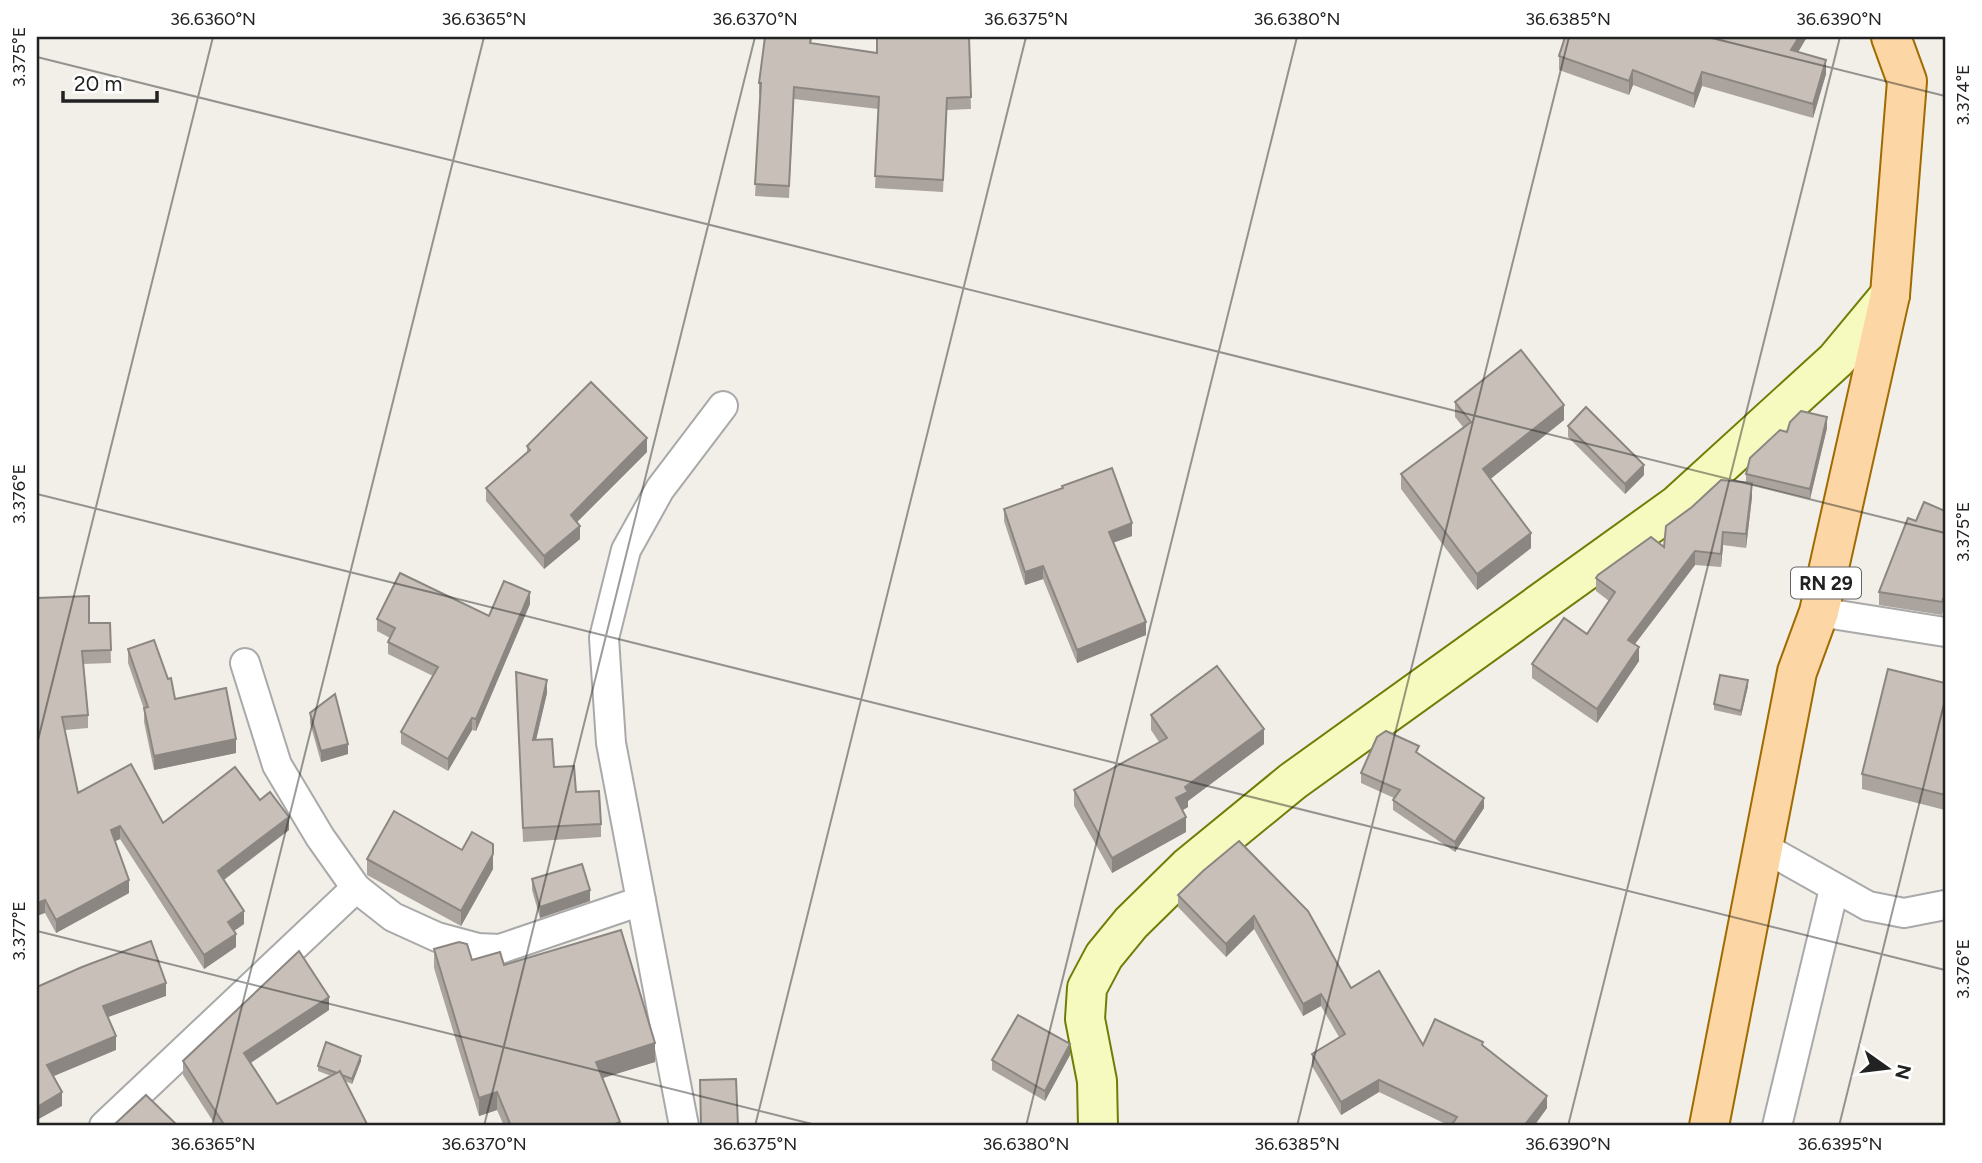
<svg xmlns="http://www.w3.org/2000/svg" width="1982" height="1163" font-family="Figtree,sans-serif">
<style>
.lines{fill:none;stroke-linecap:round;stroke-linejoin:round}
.street-casing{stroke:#a9a9a9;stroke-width:32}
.secondary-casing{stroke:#707d05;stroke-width:42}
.primary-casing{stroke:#a06b00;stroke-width:42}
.street{stroke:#fff;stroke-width:28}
.secondary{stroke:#f7fabf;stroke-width:38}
.primary{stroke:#fcd6a4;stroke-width:38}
.wall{fill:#aba49e}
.shaded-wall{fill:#8b8681}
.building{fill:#c7bfb8;stroke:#8b8681;stroke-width:2}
.ticks{fill:none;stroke:#222;stroke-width:2;stroke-opacity:0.45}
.labels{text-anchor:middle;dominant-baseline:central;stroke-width:6;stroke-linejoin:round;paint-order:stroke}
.shield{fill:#fff;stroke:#646464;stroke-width:2}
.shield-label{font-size:19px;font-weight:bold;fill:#222}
.neatline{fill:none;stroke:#222;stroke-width:2.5}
.ticks-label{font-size:18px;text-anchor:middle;fill:#222}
</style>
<rect width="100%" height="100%" fill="#f2efe9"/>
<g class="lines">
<defs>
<g id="street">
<path d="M1819 612 1945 632"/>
<path d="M245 663 277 765 320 837 356 888 393 917 437 937 478 948 500 949 641 901"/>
<path d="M1763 847 1868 906 1904 913 1945 905"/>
<path d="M104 1126 356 888"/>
<path d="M684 1126 611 743 604 638 626 550 660 489 723 406"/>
<path d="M1777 1126 1834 889"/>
</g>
<path id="secondary" d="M1098 1126 1097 1081 1085 1019 1087 988 1104 956 1131 923 1188 867 1293 781 1677 505 1836 360 1890 295"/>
<path id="primary" d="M1709 1126 1797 672 1819 612 1890 295 1907 81 1891 37"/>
</defs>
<use href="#street" class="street-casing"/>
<use href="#secondary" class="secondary-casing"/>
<use href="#primary" class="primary-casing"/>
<use href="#street" class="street"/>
<use href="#secondary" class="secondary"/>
<use href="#primary" class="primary"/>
</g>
<g class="wall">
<path d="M765 37H812L811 44 877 53 969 37 971 109 947 110 943 192 875 188 878 109 794 99 789 198 755 196 760 95H759V83Z"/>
<path d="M1565 37H1807L1798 52 1826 74 1813 118 1702 86 1694 108 1633 85 1629 95 1559 70V56Z"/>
<path d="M1455 402 1564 420 1490 479 1531 548 1477 590 1401 489V474L1463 427 1455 417Z"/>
<path d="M1568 426 1644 475 1625 494 1568 437Z"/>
<path d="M1827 428 1810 499 1752 485V497L1746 548 1723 545 1721 567 1695 565 1635 644 1639 661 1597 723 1532 678V664L1587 634 1609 601 1596 591V578L1664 547 1746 483V474L1787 432Z"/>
<path d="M527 446 647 452 577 522 580 539 544 569 486 501V488L527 453Z"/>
<path d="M1062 486 1132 536 1113 543 1146 635 1077 663 1043 579 1025 585 1004 521V509L1062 489Z"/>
<path d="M1945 511V612L1943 611 1942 615 1879 605V592L1916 521Z"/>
<path d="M37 598 89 623H110L111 663 83 664 88 715V728L65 730 78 793 163 823 260 800 289 830 224 880 244 924 234 931 236 947 204 969 120 839 115 841 129 893 56 933 45 913Z"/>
<path d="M530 604 476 731 472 730 448 771 401 744V732L433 676 388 654V642L390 638 377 631V619L489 616Z"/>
<path d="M128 649 175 699 236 753 154 770 144 722V709L128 663Z"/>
<path d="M516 672 547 693 536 739 554 767 576 792 601 824V837L523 842Z"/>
<path d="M1945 683V810L1862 789V774Z"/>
<path d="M1748 686 1741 716 1714 710V704Z"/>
<path d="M310 713 348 754 321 762 310 723Z"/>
<path d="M1151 715 1264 744 1188 801V807L1183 810 1186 832 1112 873 1074 806V790L1159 742 1151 730Z"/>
<path d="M1419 754 1484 808 1455 852 1393 810V800L1394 798 1361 783V773Z"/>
<path d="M367 859 493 869 461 926 367 875Z"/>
<path d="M1203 871 1423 1045H1483L1547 1108 1534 1126H1450L1379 1092 1341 1115 1312 1066V1054L1339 1037 1321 1006 1303 1016 1254 929 1226 957 1178 907V895Z"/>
<path d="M532 879 590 901 540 918 532 890Z"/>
<path d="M434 949 472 960 504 965 655 1062 603 1078 620 1126H504L497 1110 479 1116 434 968Z"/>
<path d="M329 1010 251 1063 277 1104 331 1076 318 1071V1066L361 1061 352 1084 345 1081 368 1126H216L183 1075V1061Z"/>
<path d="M1070 1055 1045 1101 992 1070V1060Z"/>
</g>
<g class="shaded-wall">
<path d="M1799 37H1807L1791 64V50Z"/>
<path d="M1826 60V74L1813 118V104Z"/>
<path d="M1633 70V85L1629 95V81Z"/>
<path d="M1702 72V86L1694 108V94Z"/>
<path d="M1564 405V420L1483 485V469Z"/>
<path d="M1827 417V428L1810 499V489Z"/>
<path d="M647 438V452L571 528V515Z"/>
<path d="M1644 465V475L1625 494V484Z"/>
<path d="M1752 483V497L1746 548V534Z"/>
<path d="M1132 523V536L1109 544V532Z"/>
<path d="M580 526V539L544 569V556Z"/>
<path d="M1723 532V545L1721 567V554Z"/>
<path d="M1531 533V548L1477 590V574Z"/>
<path d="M1695 551V565L1628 653V640Z"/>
<path d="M1043 566V579L1025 585V572Z"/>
<path d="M530 592V604L476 731V719Z"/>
<path d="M1146 622V635L1077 663V650Z"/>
<path d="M1639 647V661L1597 723V709Z"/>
<path d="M547 680V693L533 753V740Z"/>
<path d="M1748 680V686L1741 716V711Z"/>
<path d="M472 718V730L448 771V759Z"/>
<path d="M1264 729V744L1188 801V807L1176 814V798L1185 787Z"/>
<path d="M236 739V753L154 770V756Z"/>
<path d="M348 744V754L321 762V751Z"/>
<path d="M1484 798V808L1455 852V842Z"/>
<path d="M289 817V830L218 884V871Z"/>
<path d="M1186 817V832L1112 873V858Z"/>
<path d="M120 826V839L111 843V830Z"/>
<path d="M493 854V869L461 926V911Z"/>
<path d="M129 880V893L56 933V920Z"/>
<path d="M590 890V901L540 918V907Z"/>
<path d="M45 900V913L37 916V903Z"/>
<path d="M244 911V924L228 935V922Z"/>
<path d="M1254 916V929L1226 957V944Z"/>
<path d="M236 934V947L204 969V955Z"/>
<path d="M166 983V996L103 1019V1006Z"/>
<path d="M1321 994V1006L1303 1016V1004Z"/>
<path d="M329 997V1010L244 1067V1053Z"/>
<path d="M116 1036V1050L47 1079V1065Z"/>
<path d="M655 1043V1062L596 1080V1062Z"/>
<path d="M1070 1044V1055L1045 1101V1091Z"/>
<path d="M361 1056V1061L352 1084V1079Z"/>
<path d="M1379 1080V1092L1341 1115V1102Z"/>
<path d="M62 1092V1106L37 1120V1107Z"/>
<path d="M497 1092V1110L479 1116V1098Z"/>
<path d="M1547 1096V1108L1534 1126H1524Z"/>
</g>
<g class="building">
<path d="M765 37H811L810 43 877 53V37H969L971 97 947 98 943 180 875 176 879 97 794 87 789 186 755 184 761 83H759Z"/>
<path d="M1565 37H1799L1791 50 1826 60 1813 104 1702 72 1694 94 1633 70 1629 81 1559 56Z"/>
<path d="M1521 350 1564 405 1483 469 1531 533 1477 574 1401 474 1471 422 1455 402Z"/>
<path d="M591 382 647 438 571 515 580 526 544 556 486 488 530 450 527 446Z"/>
<path d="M1586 407 1644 465 1625 484 1568 426Z"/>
<path d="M1801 411 1827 417 1810 489 1746 474 1750 458 1780 430 1787 432 1790 422Z"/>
<path d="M1112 468 1132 523 1109 532 1146 622 1077 650 1043 566 1025 572 1004 509 1063 488 1062 486Z"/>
<path d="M1721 480 1752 483 1746 534 1723 532 1721 554 1695 551 1628 640 1639 647 1597 709 1532 664 1564 618 1587 634 1615 592 1596 578 1598 575 1651 537 1664 547 1666 526 1692 507Z"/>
<path d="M1924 502 1945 511V600L1943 599 1942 602 1879 592 1908 518 1916 521Z"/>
<path d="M400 573 489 616 504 581 530 592 476 719 472 718 448 759 401 732 438 667 388 642 395 628 377 619Z"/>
<path d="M89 596V623H110L111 650 82 651 88 715 62 717 78 793 131 764 163 823 235 767 260 800 270 792 289 817 218 871 244 911 228 922 236 934 204 955 120 826 111 830 129 880 56 920 45 900 37 903V598Z"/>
<path d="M154 640 168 679 171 678 175 699 226 688 236 739 154 756 144 708 148 707 128 649Z"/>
<path d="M1217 666 1264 729 1185 787 1188 792 1176 798 1186 817 1112 858 1074 790 1167 738 1151 715Z"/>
<path d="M1888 669 1945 683V795L1862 774Z"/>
<path d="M516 672 547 680 533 740 552 739 554 767 574 766 576 792 599 791 601 824 523 828Z"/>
<path d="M1720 675 1748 680 1741 711 1714 704Z"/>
<path d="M335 694 348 744 321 751 310 713Z"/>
<path d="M1386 731 1419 746 1416 752 1484 798 1455 842 1393 800 1400 790 1361 773 1377 737Z"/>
<path d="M394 811 462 850 472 832 493 844V854L461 911 367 859Z"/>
<path d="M1239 841 1308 911 1351 988 1379 971 1423 1045 1435 1019 1483 1042 1482 1045 1547 1096 1524 1126H1451L1457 1117 1379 1080 1341 1102 1312 1054 1345 1034 1321 994 1303 1004 1254 916 1226 944 1178 895 1203 871Z"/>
<path d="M582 864 590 890 540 907 532 879Z"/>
<path d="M621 930 655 1043 596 1062 620 1122 610 1126H511L497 1092 479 1098 434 949 459 942 467 944 472 960 500 952 504 965Z"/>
<path d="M151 941 166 983 103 1006 116 1036 47 1065 62 1092 37 1107V987L82 967Z"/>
<path d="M299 951 329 997 244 1053 277 1104 340 1071 368 1126H225L183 1061Z"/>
<path d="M1018 1015 1070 1044 1045 1091 992 1060Z"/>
<path d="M326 1042 361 1056 352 1079 342 1075 340 1071 337 1073 318 1066Z"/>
<path d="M736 1079 738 1126H701L700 1080Z"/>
<path d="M146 1095 178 1126H111L115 1124Z"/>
</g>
<path class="ticks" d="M1708 37 1945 96M37 57 1945 533M37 494 1945 970M37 744 213 37M37 931 820 1126M212 1126 484 37M484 1126 755 37M755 1126 1026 37M1026 1126 1297 37M1297 1126 1569 37M1568 1126 1840 37M1839 1126 1945 700"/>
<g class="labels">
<rect class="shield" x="1791" y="567.5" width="70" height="31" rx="5"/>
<g class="shield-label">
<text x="1826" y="583">RN 29</text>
</g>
</g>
<rect width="1982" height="1163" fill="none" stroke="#ffffff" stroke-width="77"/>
<g transform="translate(1887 1068) rotate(104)" stroke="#ffffff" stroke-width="5" paint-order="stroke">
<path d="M0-5L12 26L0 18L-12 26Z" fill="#222222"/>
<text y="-10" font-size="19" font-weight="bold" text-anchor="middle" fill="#222222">N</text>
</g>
<path d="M63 91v10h94v-10" fill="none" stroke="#222222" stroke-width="3.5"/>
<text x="74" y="91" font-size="21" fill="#222222" stroke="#ffffff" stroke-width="5" paint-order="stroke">20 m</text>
<rect x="38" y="38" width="1906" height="1086" class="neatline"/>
<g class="ticks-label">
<text x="213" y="25">36.6360°N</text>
<text x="484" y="25">36.6365°N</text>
<text x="755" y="25">36.6370°N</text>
<text x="1026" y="25">36.6375°N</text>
<text x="1297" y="25">36.6380°N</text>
<text x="1568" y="25">36.6385°N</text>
<text x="1839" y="25">36.6390°N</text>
<text transform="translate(19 57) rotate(-90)" y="6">3.375°E</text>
<text transform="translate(1963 95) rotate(-90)" y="6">3.374°E</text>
<text transform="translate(19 494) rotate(-90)" y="6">3.376°E</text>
<text transform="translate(1963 532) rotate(-90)" y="6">3.375°E</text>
<text transform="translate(19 931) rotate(-90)" y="6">3.377°E</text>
<text transform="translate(1963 969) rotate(-90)" y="6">3.376°E</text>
<text x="213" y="1150">36.6365°N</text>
<text x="484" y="1150">36.6370°N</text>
<text x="755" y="1150">36.6375°N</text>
<text x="1026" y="1150">36.6380°N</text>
<text x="1297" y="1150">36.6385°N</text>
<text x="1568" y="1150">36.6390°N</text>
<text x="1840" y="1150">36.6395°N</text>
</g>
</svg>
